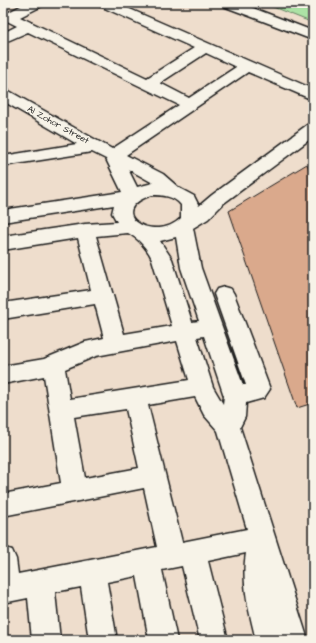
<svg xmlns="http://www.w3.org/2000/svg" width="316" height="643" font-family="'Architects Daughter',sans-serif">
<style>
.green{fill:#ace2a5;stroke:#647f60}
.building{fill:#daa98c;stroke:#1c1c1c}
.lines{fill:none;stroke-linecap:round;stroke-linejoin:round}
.minor-casing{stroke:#1c1c1c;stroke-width:3}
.minor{fill:#f7f3e8;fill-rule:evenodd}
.labels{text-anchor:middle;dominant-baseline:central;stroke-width:3;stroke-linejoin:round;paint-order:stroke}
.far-street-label{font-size:9px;fill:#1c1c1c;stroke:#f7f3e8}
</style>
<rect width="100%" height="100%" fill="#edc"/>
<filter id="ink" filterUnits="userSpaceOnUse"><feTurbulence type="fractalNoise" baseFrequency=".025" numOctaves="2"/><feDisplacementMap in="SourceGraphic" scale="8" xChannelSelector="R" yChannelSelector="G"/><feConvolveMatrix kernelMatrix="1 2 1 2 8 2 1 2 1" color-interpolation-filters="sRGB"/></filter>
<g filter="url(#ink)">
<path class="green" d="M263 3H313V23Z"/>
<path class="building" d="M307 164 313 177V403L297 408 229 211Z"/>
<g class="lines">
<defs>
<g id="minor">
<path d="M26 3H44L42 6 20 17 147 78 194 48 100 6 98 3H116L313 89V100L248 72 126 155 163 174 179 188 194 196 199 206 212 195 307 125 313 124V137L224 203 208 219 193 228 201 268 243 385H246L214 294 217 289 224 287 231 289 234 294 270 389 264 398 246 403 245 417 240 427 308 640H256C249 611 241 583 246 553L208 561 228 640H200L182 566 162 570 177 640H149L137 576 107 582 117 640H89L81 587 55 592 60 640H32L28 598 3 603V547L12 550 16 559 18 574 157 547 144 488 3 516V494L61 483 44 376 3 384V366L44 359 85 342 104 338 95 304 3 319V303L91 290 78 238 3 250V236L85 224 117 222 112 213 114 205 3 222V210L122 192 106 159 92 152 3 166V156L77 144 3 101V89L9 91 112 149 179 105 28 32 3 43V33L17 26 3 19V10L9 12ZM206 53 236 67 189 98 160 83ZM128 169 153 183 137 187ZM152 195C163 195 174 196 181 205V218C154 245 102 211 152 195ZM128 233C138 238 148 249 152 259L172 326 124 334 96 236ZM176 237 181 268 199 321 192 322 172 259 160 241ZM204 336 224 396 223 404 213 387 197 337ZM177 341 189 380 70 399 65 369 96 356ZM195 397 204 415 218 431 247 529 182 542 148 405ZM126 409 139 468 85 478 74 417Z"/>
<path d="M221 3H240L313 31V40L223 6Z"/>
</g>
</defs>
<use href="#minor" class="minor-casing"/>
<use href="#minor" class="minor"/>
</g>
</g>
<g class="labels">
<g class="far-street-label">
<text transform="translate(58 125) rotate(29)">Al Zohor Street</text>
</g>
</g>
<rect width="316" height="643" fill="none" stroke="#f7f3e8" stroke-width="16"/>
<rect x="8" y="8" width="300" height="627" fill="none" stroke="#1c1c1c" stroke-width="1.5" filter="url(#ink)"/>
</svg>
